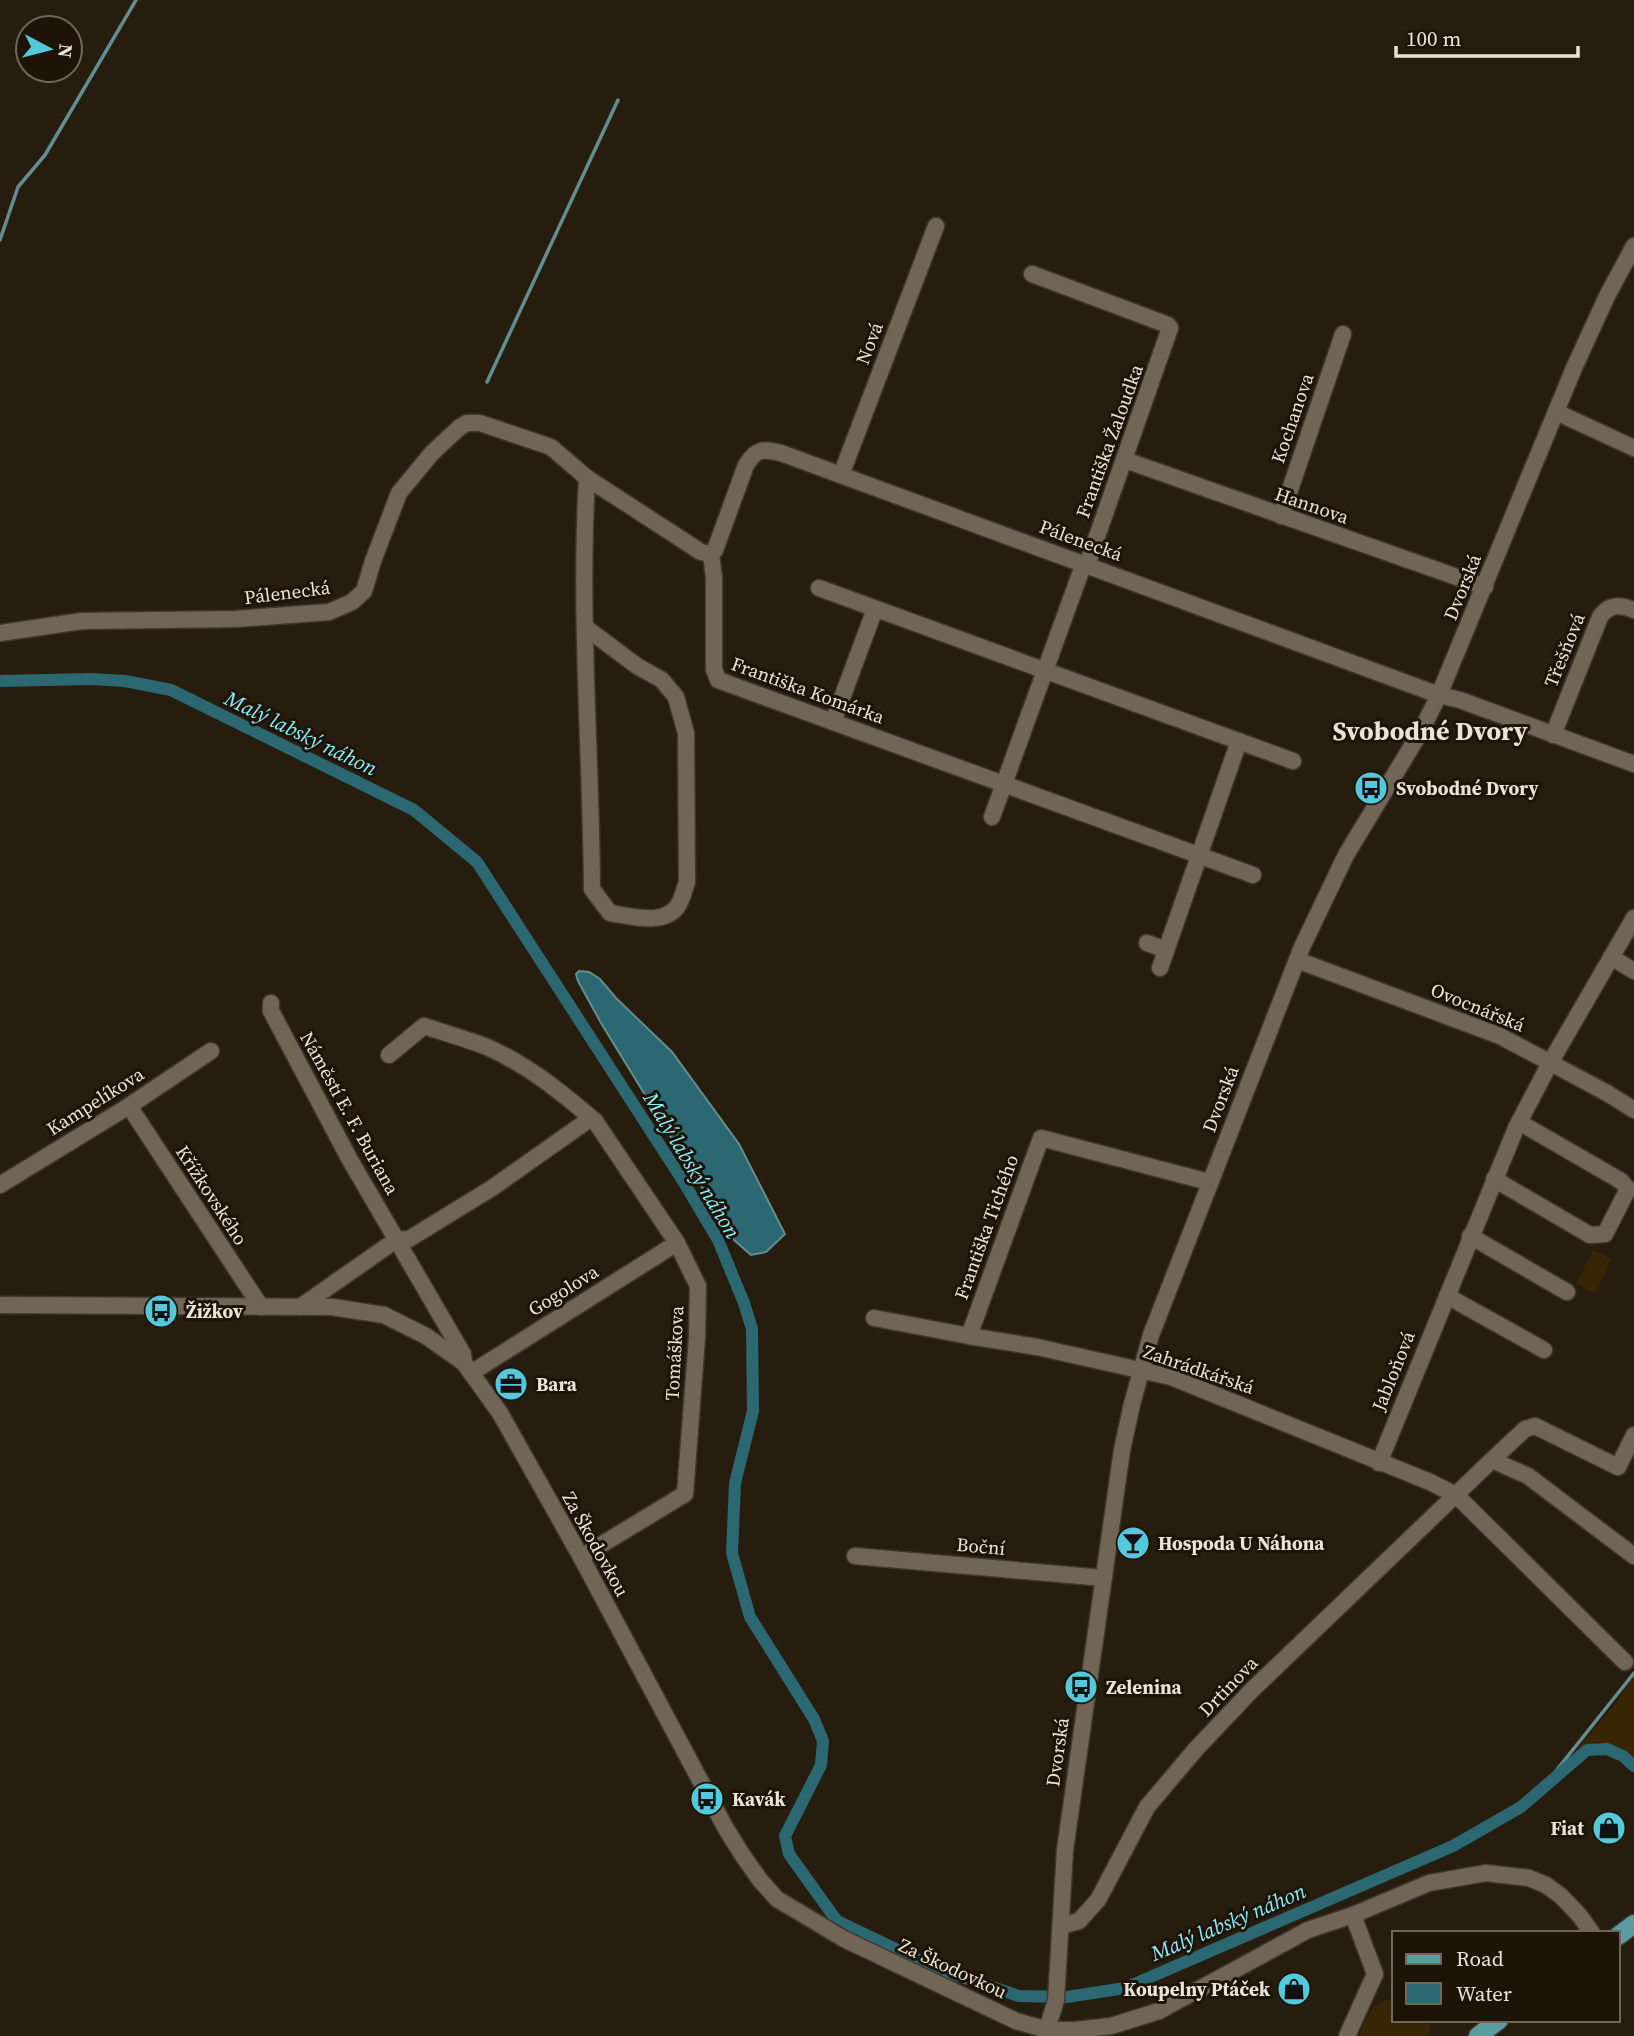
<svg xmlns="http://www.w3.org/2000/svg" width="1634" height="2036" font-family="'Source Serif 4',serif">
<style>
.green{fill:#382504}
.water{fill:#2b6872;stroke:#648d91;stroke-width:2}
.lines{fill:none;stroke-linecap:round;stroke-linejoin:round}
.stream{stroke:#648d91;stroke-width:3.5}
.canal{stroke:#2b6872;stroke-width:12}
.minor-casing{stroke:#3f3730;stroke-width:19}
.major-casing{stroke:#3f3730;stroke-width:21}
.minor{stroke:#716656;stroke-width:16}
.major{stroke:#5a9da1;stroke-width:18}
.labels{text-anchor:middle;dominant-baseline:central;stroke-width:6;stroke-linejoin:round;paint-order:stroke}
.street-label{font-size:19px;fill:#eae3da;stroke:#1d1407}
.poi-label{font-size:19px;font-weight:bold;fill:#eae3da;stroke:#1d1407;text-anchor:start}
.water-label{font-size:21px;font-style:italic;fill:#8cedfd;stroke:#1d1407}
.district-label{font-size:26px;font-weight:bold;fill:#eae3da;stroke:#1d1407}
</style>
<rect width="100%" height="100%" fill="#271d0f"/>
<g class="green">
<path d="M1593 1250 1612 1259 1595 1294 1576 1284Z"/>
<path d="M1634 1674V1759L1623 1748 1596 1742 1573 1754 1619 1699Z"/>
<path d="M1394 1998V2020H1429L1430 2029 1428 2036H1359C1368 2016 1370 2002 1394 1998Z"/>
</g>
<path class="water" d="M579 971 589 972 600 979 616 998 672 1052 739 1144 785 1234 766 1252 751 1255 734 1240 601 1023 578 981 576 974Z"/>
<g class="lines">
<g class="stream">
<path d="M0 240 18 187 45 155 136 0"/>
<path d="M487 382 618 100"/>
<path d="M1540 1791 1634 1673"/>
</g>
<path class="canal" d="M0 681 91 679 125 681 171 690 414 810 477 862 683 1181 718 1240 744 1303 752 1329 753 1411 735 1483 732 1553 750 1617 814 1719 823 1741 821 1765 785 1836 789 1854 837 1921 935 1968 1019 1996 1067 1997 1125 1988 1453 1846 1521 1807 1587 1750 1607 1749 1623 1756 1634 1766"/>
<defs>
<g id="minor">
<path d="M1032 274 1168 325 1170 328 1087 565"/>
<path d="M1556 412 1634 448"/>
<path d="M1125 460 1485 587"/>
<path d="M841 475 936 226"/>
<path d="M1281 516 1343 334"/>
<path d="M711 554 714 578V669L718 680 1253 875"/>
<path d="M819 588 1293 761"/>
<path d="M585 627 637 666 662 680 676 697 686 733 687 882C684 889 683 897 679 904 666 927 631 916 610 913L592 889C591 752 579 615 587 478"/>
<path d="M0 633 82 621 236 619 329 612 352 602 364 591 373 561 399 493 432 453 460 427 467 423H480L551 447 587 478 701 552 711 554 715 550 746 465C757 448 762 449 781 453L1439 695 1460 700 1634 764"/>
<path d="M833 722 875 609"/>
<path d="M1553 735 1600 617C1609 604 1620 604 1634 610"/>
<path d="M992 817 1084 563"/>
<path d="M1147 943 1166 950"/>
<path d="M1611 957 1634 971"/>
<path d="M1297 960 1500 1036 1607 1093 1634 1110"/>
<path d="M1160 968 1239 741"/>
<path d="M271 1003V1011L350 1160 463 1354 464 1363"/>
<path d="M389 1055 424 1026C445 1033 467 1039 487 1047 528 1065 561 1092 595 1121"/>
<path d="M129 1106 261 1307"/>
<path d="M1494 1179 1590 1235 1605 1234 1628 1189 1621 1181 1519 1122"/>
<path d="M0 1185 129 1106 211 1051"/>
<path d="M1470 1236 1567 1292"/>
<path d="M1447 1296 1544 1350"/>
<path d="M0 1305 332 1307 384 1315 426 1336 464 1363 500 1413 581 1557 725 1827 743 1856 760 1880 777 1899 844 1939 1016 2021 1048 2030H1075L1111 2026 1159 2011 1308 1930 1353 1915 1429 1883 1486 1873 1529 1878 1546 1885 1561 1896 1580 1916 1592 1933"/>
<path d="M300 1307 396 1240 409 1239 492 1188 587 1121H595L677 1243 698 1286 697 1338 685 1494 581 1557"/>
<path d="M874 1318 969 1336 1037 1347 1171 1377 1430 1482 1456 1495 1625 1662"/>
<path d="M969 1336 1041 1138 1209 1182"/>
<path d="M471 1373 677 1243"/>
<path d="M1492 1460 1525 1429 1535 1426 1618 1467 1634 1435"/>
<path d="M1379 1463 1516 1128 1550 1063 1634 918"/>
<path d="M855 1556 1104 1578"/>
<path d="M1061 1926 1079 1921 1098 1900 1147 1807 1196 1749 1251 1691 1492 1460 1528 1476 1634 1556"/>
<path d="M1045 2036 1056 2000 1065 1850 1122 1450 1132 1404 1151 1335 1302 947 1346 855 1421 731 1439 695 1574 368 1607 296 1634 246"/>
<path d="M1347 2036 1375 1974 1353 1915"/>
</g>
<g id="major">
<path d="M1618 1936 1634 1924"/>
<path d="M1478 2036 1499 2020"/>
</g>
</defs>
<use href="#minor" class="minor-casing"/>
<use href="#major" class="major-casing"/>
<use href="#minor" class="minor"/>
<use href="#major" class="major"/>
</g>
<defs>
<symbol id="bus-disc" viewBox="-11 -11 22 22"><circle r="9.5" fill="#53cadc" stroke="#1d1407"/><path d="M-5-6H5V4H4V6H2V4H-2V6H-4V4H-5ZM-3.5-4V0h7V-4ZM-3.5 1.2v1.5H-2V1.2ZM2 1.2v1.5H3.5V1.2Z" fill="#111"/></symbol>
<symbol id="office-disc" viewBox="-11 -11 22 22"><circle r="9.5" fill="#53cadc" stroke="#1d1407"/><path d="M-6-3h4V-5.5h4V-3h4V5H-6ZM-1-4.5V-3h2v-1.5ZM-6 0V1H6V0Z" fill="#111"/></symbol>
<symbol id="bar-disc" viewBox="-11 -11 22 22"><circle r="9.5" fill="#53cadc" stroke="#1d1407"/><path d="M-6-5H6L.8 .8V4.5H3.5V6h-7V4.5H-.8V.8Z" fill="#111"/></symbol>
<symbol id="shop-disc" viewBox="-11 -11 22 22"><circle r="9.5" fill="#53cadc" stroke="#1d1407"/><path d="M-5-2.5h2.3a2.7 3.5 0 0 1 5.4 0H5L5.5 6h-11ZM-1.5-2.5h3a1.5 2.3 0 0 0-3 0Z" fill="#111"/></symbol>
</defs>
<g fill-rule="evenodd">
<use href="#bus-disc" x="1352" y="769" width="38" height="38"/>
<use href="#bus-disc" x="142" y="1292" width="38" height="38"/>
<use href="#office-disc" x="492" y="1365" width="38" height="38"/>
<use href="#bar-disc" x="1114" y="1524" width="38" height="38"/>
<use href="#bus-disc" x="1062" y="1668" width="38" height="38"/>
<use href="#bus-disc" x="688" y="1780" width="38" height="38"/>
<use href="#shop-disc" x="1590" y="1809" width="38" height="38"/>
<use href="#shop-disc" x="1275" y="1970" width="38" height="38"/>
</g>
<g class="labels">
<g class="street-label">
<text transform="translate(869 343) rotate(-69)">Nová</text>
<text transform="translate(1292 418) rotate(-71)">Kochanova</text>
<text transform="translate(1109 441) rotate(-70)">Františka Žaloudka</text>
<text transform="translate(1312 505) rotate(19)">Hannova</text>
<text transform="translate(1081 540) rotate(20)">Pálenecká</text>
<text transform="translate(1462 587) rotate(-68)">Dvorská</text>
<text transform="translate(287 592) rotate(-7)">Pálenecká</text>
<text transform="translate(1564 650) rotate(-68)">Třešňová</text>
<text transform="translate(808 690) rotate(20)">Františka Komárka</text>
<text transform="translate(1478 1007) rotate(22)">Ovocnářská</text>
<text transform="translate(1220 1099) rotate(-69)">Dvorská</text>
<text transform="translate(95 1101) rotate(-32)">Kampelíkova</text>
<text transform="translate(350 1113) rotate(61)">Náměstí E. F. Buriana</text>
<text transform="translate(212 1195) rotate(57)">Křížkovského</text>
<text transform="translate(986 1227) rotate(-70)">Františka Tichého</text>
<text transform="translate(563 1290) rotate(-32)">Gogolova</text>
<text transform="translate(674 1353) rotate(-87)">Tomáškova</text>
<text transform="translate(1199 1369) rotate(19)">Zahrádkářská</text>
<text transform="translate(1393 1371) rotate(-68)">Jabloňová</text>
<text transform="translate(596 1544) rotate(61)">Za Škodovkou</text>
<text transform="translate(981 1546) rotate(5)">Boční</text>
<text transform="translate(1228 1686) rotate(-46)">Drtinova</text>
<text transform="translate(1057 1752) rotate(-82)">Dvorská</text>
<text transform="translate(953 1968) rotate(25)">Za Škodovkou</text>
</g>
<g class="poi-label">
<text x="1396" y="788">Svobodné Dvory</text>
<text x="186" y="1311">Žižkov</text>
<text x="536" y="1384">Bara</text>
<text x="1158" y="1543">Hospoda U Náhona</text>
<text x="1106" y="1687">Zelenina</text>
<text x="732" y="1799">Kavák</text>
<text x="1584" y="1828" text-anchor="end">Fiat</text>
<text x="1270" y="1989" text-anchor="end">Koupelny Ptáček</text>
</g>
<g class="water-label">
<text transform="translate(301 733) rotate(26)">Malý labský náhon</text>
<text transform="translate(692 1165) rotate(59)">Malý labský náhon</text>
<text transform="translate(1228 1922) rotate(-23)">Malý labský náhon</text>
</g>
<g class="district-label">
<text x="1430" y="731">Svobodné Dvory</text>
</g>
</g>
<rect x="1392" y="1931" width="228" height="91" fill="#1d1407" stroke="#6f675b" stroke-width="2"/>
<rect x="1406" y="1954" width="35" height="10" fill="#5a9da1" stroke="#6f675b" stroke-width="2"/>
<text x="1456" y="1966" font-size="21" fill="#eae3da">Road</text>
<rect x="1406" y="1983" width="35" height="21" fill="#2b6872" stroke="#6f675b" stroke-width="2"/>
<text x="1456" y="2001" font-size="21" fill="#eae3da">Water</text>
<g transform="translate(49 49) rotate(97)"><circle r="33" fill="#1d1407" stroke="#6f675b" stroke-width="2"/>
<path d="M0-5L12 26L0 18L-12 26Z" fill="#53cadc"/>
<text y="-10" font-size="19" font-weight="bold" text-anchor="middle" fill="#eae3da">N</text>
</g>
<path d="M1396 46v10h182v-10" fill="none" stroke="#eae3da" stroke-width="3.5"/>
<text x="1406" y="46" font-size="21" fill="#eae3da" stroke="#1d1407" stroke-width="5" paint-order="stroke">100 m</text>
</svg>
